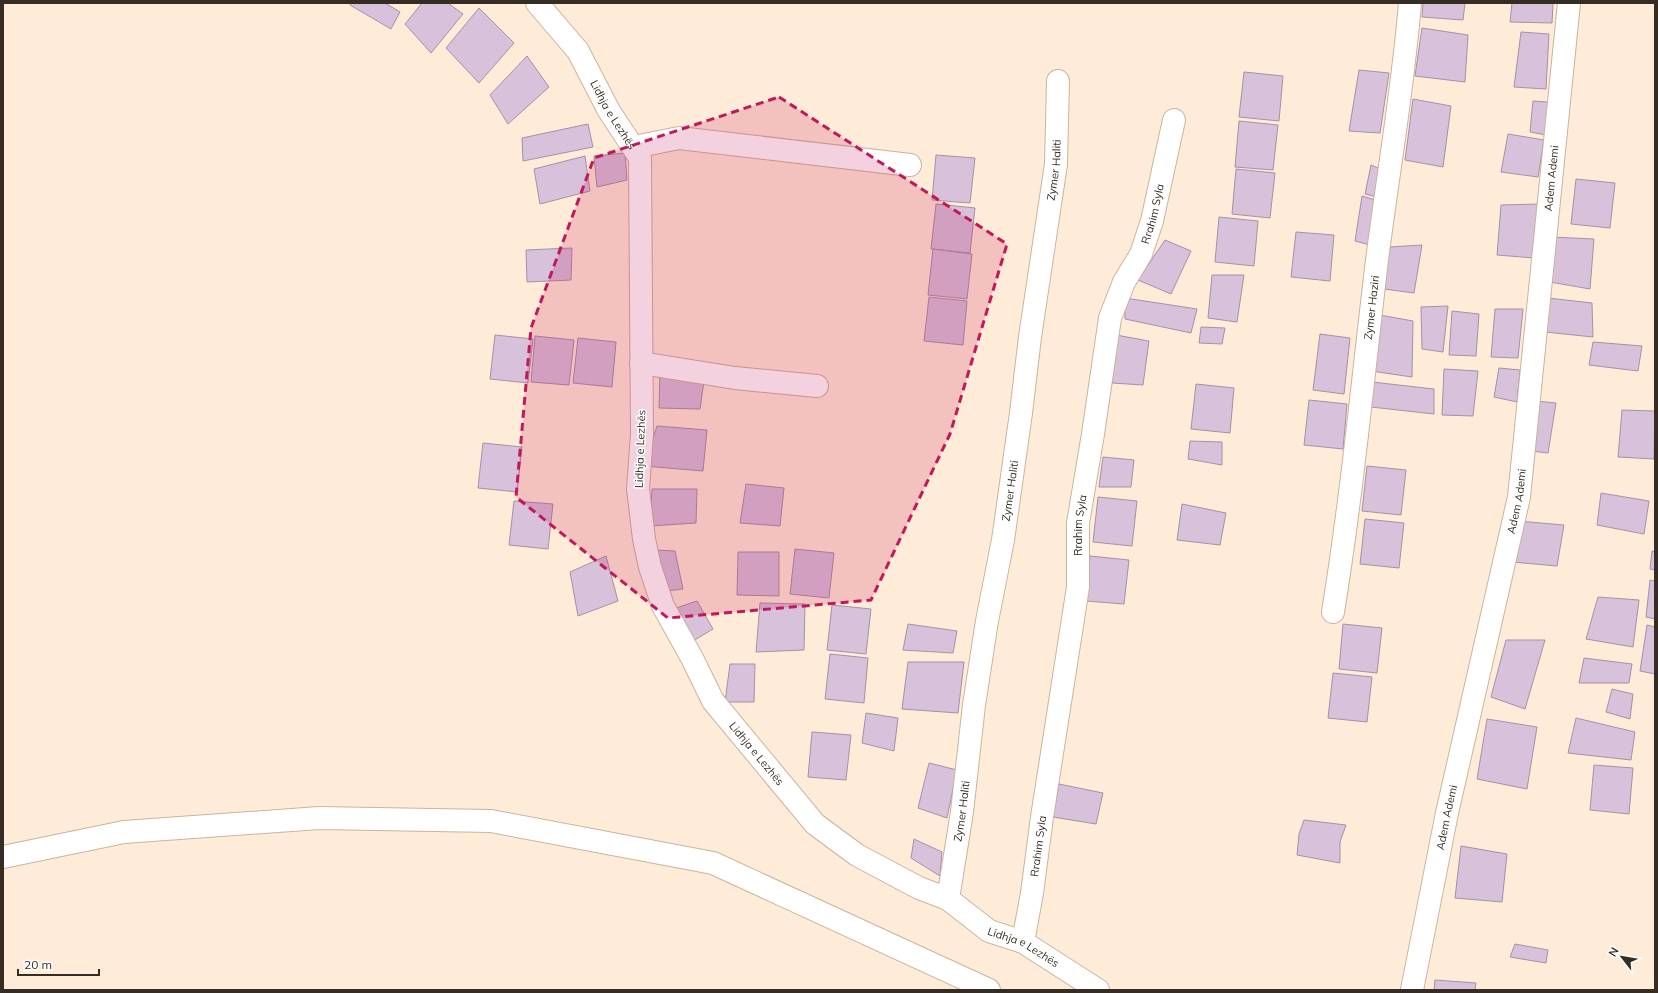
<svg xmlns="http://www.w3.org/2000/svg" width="1658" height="993" font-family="Mulish,sans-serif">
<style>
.building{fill:#d8c1da;stroke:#a690a7}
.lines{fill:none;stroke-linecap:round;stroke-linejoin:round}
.street-casing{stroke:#cab49c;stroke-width:24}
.street{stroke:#fff;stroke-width:22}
.marked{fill:#c2185b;fill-opacity:0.2;stroke:#c2185b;stroke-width:3;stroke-dasharray:8 5;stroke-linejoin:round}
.labels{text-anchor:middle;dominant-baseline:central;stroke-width:3;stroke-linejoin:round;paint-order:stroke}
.street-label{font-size:11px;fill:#352d23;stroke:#fff}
</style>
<rect width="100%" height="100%" fill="#ffecd8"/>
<g class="building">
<path d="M351 3H385L400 12 391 29 350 5Z"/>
<path d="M422 3H448L463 14 431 53 405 24Z"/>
<path d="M1423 3H1465L1463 20 1422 17Z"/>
<path d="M1512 3H1553L1552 23 1510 22Z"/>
<path d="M479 8 514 43 479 83 446 48Z"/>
<path d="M1422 28 1468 35 1465 82 1415 76Z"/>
<path d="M1521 32 1549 34 1546 89 1514 87Z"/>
<path d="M527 56 549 87 508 124 490 95Z"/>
<path d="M1359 70 1389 73 1380 133 1349 131Z"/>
<path d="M1244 72 1283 76 1279 121 1239 117Z"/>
<path d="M1413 99 1451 106 1443 167 1405 160Z"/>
<path d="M1533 101 1548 102 1546 135 1530 132Z"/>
<path d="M1239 121 1278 125 1273 170 1235 167Z"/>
<path d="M588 124 593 147 523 161 522 138Z"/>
<path d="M1508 134 1544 140 1538 177 1501 172Z"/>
<path d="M625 153 627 180 597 187 594 156Z"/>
<path d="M936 155 975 158 970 203 932 200Z"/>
<path d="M585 156 590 191 540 204 534 169Z"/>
<path d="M1371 165 1383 170 1381 198 1365 194Z"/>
<path d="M1236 169 1275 173 1270 218 1232 214Z"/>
<path d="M1576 179 1615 183 1610 228 1571 224Z"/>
<path d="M1362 196 1379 201 1374 246 1355 241Z"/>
<path d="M936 204 975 208 970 253 931 249Z"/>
<path d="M1539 204 1534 258 1497 255 1501 205Z"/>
<path d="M1219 217 1258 221 1254 266 1215 262Z"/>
<path d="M1296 232 1334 235 1330 281 1291 277Z"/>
<path d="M1552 237 1594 239 1590 289 1550 282Z"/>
<path d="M1165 240 1191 251 1171 294 1138 280Z"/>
<path d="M1422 245 1414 293 1384 289 1390 247Z"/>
<path d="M572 248 571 280 527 282 526 250Z"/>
<path d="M933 249 972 254 967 299 928 295Z"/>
<path d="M1212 275H1244L1237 322 1208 318Z"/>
<path d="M929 297 967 301 963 345 924 341Z"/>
<path d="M1125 298 1197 309 1191 333 1125 319Z"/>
<path d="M1548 298 1592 303 1593 337 1545 332Z"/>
<path d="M1448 306 1443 352 1422 349 1421 307Z"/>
<path d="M1495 309H1523L1518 358 1491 357Z"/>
<path d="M1452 311 1479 314 1476 356 1449 355Z"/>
<path d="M1374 314 1413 321 1412 377 1371 371Z"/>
<path d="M1201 327 1225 328 1222 344 1199 343Z"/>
<path d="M1320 334 1350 338 1344 394 1313 390Z"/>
<path d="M495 335 533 339 528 383 490 379Z"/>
<path d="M1116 335 1149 341 1143 385 1112 383Z"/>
<path d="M535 336 574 340 569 385 531 382Z"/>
<path d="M578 338 616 342 612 387 573 383Z"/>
<path d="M1593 342 1642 346 1638 371 1589 365Z"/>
<path d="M1499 368 1520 370 1517 402 1494 397Z"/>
<path d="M1444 369 1478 371 1473 416 1442 415Z"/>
<path d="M660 372 704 381 700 409 659 408Z"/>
<path d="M1372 382 1434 389V414L1371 407Z"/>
<path d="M1196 384 1234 388 1230 433 1191 429Z"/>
<path d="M1309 400 1347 404 1343 449 1304 445Z"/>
<path d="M1535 401 1556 403 1548 453 1531 451Z"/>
<path d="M1622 410 1655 411 1654 459 1618 457Z"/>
<path d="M657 426 707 430 703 471 644 466Z"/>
<path d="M1190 441 1222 442V465L1188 459Z"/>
<path d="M483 443 522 447 517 492 478 488Z"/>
<path d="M1103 457 1134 460 1131 487H1099Z"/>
<path d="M1367 466 1406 470 1401 515 1362 511Z"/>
<path d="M746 484 784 488 780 526 740 523Z"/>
<path d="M652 489H697L696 523 650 526Z"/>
<path d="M1601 493 1649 501 1644 534 1597 525Z"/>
<path d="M1098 497 1137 501 1132 546 1093 542Z"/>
<path d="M514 501 553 504 548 549 509 545Z"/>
<path d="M1182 504 1226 513 1220 545 1177 540Z"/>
<path d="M1365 519 1404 523 1399 568 1360 564Z"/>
<path d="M1518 521 1564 525 1557 566 1512 562Z"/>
<path d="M795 549 834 553 829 598 790 594Z"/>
<path d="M656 550 675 551 683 589 667 591Z"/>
<path d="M1652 551 1655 552V570L1650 569Z"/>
<path d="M738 552H779V596L737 595Z"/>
<path d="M606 556 618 601 578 616 570 572Z"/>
<path d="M1090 556 1129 560 1124 604 1086 601Z"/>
<path d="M1650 580 1655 581V619L1646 617Z"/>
<path d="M1598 597 1639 600 1633 647 1586 639Z"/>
<path d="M697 601 713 629 693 641 673 609Z"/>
<path d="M760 603 805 604 804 650 756 652Z"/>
<path d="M832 605 871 609 866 654 827 650Z"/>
<path d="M908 624 957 631 953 653 903 650Z"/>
<path d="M1343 624 1382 628 1377 673 1339 669Z"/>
<path d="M1647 625 1655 627V674L1640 671Z"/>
<path d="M1506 640H1545L1525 709 1491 697Z"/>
<path d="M830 654 868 658 864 703 825 699Z"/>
<path d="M1584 658 1632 664 1629 683H1579Z"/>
<path d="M908 662H964L958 713 902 709Z"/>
<path d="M730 664H755L754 702H725Z"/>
<path d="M1333 673 1372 677 1367 722 1328 718Z"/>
<path d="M1612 689 1633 694 1630 719 1606 712Z"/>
<path d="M866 713 898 718 894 751 862 743Z"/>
<path d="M1576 718 1635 732 1631 760 1568 753Z"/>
<path d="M1487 719 1537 727 1527 789 1477 779Z"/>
<path d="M812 732 851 735 846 780 808 777Z"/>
<path d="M929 763 957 770 947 818 918 808Z"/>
<path d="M1594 765 1633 768 1629 814 1590 810Z"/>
<path d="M1059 784 1103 793 1096 824 1053 817Z"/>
<path d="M1304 820 1346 825 1340 842V863L1297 855 1299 834Z"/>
<path d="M914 839 942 852 940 876 911 858Z"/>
<path d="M1461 846 1507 854 1502 902 1455 898Z"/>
<path d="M1515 944 1548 950 1546 963 1510 957Z"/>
<path d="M1435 980 1476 983 1475 990H1434Z"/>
</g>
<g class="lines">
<defs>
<g id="street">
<path id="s1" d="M537 3 578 51 609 111 640 158 642 434 638 489 644 539 650 567 663 606 692 658 713 701 815 824 857 855 919 888 948 899 989 931 1023 942 1098 990"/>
<path d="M634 147 679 138 910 165"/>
<path d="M641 363 735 378 817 386"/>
<path id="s2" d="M1333 612C1352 495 1363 377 1377 260 1388 174 1403 89 1410 3"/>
<path d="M3 857 124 832 319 818 491 821 713 863 989 990"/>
<path id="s3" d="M948 899 962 812 974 705 987 621 1003 540 1021 413 1030 337 1056 164 1058 81"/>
<path id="s4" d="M1023 942 1032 893 1042 817 1078 587V523L1093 434 1110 318 1124 282 1141 254 1152 221 1174 120"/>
<path id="s5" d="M1412 990 1447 813 1519 497 1569 3"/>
</g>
</defs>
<use href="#street" class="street-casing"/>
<use href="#street" class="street"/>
</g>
<path class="marked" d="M779 97 1007 244 950 434 871 600 668 618 516 497 531 328 594 158Z"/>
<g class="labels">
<g class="street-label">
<text stroke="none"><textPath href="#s1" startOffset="136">Lidhja e Lezhës</textPath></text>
<text stroke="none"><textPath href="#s3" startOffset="737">Zymer Haliti</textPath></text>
<text stroke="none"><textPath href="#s5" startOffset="825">Adem Ademi</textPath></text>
<text stroke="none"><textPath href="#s4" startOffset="744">Rrahim Syla</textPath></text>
<text stroke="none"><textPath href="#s2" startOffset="307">Zymer Haziri</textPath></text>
<text transform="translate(640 449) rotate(-88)">Lidhja e Lezhës</text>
<text stroke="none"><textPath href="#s3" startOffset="413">Zymer Haliti</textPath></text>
<text stroke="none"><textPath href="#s5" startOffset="500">Adem Ademi</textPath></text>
<text stroke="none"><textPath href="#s4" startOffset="421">Rrahim Syla</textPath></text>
<text stroke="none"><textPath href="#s1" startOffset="814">Lidhja e Lezhës</textPath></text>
<text stroke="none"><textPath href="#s3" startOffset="89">Zymer Haliti</textPath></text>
<text stroke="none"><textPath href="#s5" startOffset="176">Adem Ademi</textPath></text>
<text stroke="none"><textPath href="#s4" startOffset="97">Rrahim Syla</textPath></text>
<text stroke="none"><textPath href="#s1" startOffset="1149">Lidhja e Lezhës</textPath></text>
</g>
</g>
<rect width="1658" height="993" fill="none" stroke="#352d23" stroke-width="8"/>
<g transform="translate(1622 957) rotate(301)" stroke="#ffffff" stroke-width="3" paint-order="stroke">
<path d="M0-3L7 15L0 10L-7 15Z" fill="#352d23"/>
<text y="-6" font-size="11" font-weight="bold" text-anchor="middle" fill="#352d23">N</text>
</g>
<path d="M18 969v6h81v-6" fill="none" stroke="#352d23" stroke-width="2"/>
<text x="24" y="969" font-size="12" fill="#352d23" stroke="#ffffff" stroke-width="3" paint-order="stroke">20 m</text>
</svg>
